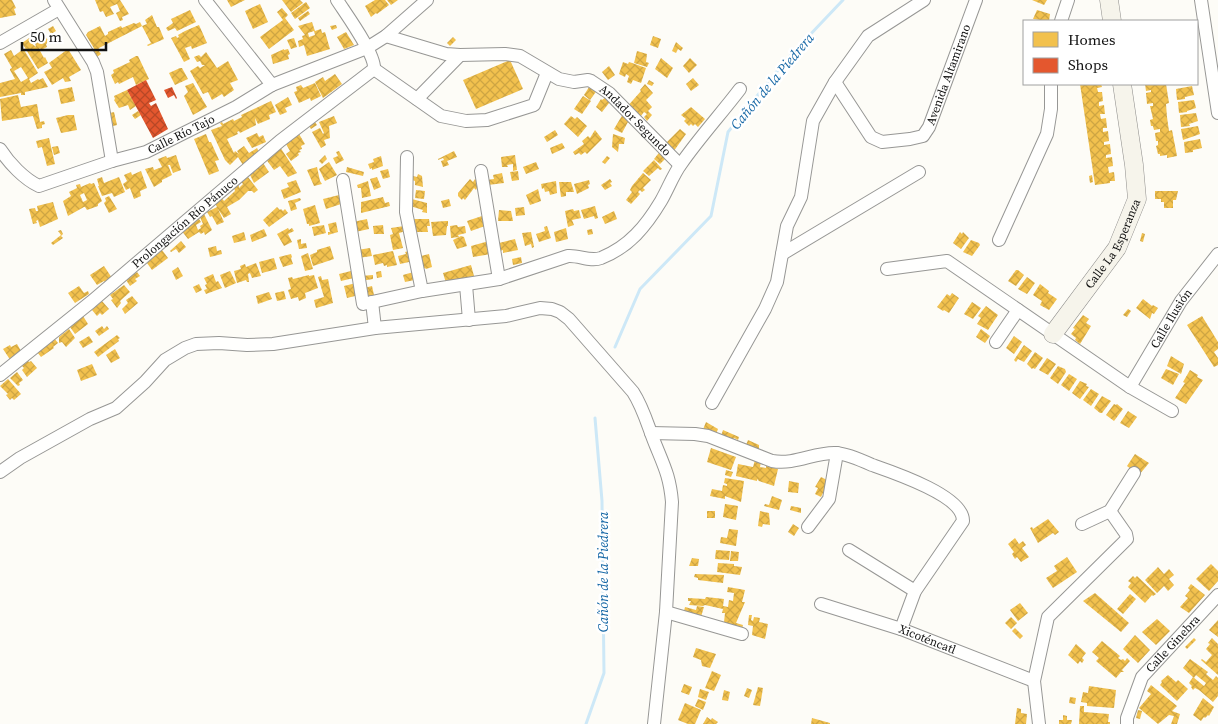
<svg xmlns="http://www.w3.org/2000/svg" width="1218" height="724" font-family="'Source Serif 4',serif">
<style>
.homes{fill:url(#homes-cross-hatch);fill-rule:evenodd}
.shops{fill:url(#shops-cross-hatch)}
.lines{fill:none;stroke-linecap:round;stroke-linejoin:round}
.stream{stroke:#cde8f7;stroke-width:3}
.street-casing{stroke:#979795;stroke-width:14}
.secondary-casing{stroke:#8e8d8b;stroke-width:19}
.street{stroke:#fffffe;stroke-width:12}
.secondary{stroke:#f6f4eb;stroke-width:18}
.labels{text-anchor:middle;dominant-baseline:central;stroke-width:5;stroke-linejoin:round;paint-order:stroke}
.street-label{font-size:12px;fill:#111;stroke:#fff}
.water-label{font-size:14px;font-style:italic;fill:#1768a6;stroke:#fff}
</style>
<defs>
<pattern id="homes-cross-hatch" width="8" height="8" patternUnits="userSpaceOnUse" patternTransform="scale(1.25)"><rect width="8" height="8" fill="#f2c14e"/><path d="M0 0l8 8M0 8l8-8" fill="none" stroke="#cea543"/></pattern>
<pattern id="shops-cross-hatch" width="8" height="8" patternUnits="userSpaceOnUse" patternTransform="scale(1.25)"><rect width="8" height="8" fill="#e4572e"/><path d="M0 0l8 8M0 8l8-8" fill="none" stroke="#b74726"/></pattern>
</defs>
<rect width="100%" height="100%" fill="#fdfcf7"/>
<g class="homes">
<path d="M0 0H12L16 8 14 9 16 15 0 18Z"/>
<path d="M95 0H120L129 14 122 17 123 20 120 21 116 13 120 11 117 4 110 7 114 14 106 17 103 11 100 12Z"/>
<path d="M227 0H245L231 7Z"/>
<path d="M282 0H300L303 3 291 12Z"/>
<path d="M375 0H385L389 5 377 14 376 13 371 17 365 6Z"/>
<path d="M387 0H398L391 5Z"/>
<path d="M1032 0H1047L1044 5Z"/>
<path d="M306 2 310 8 295 19 291 13Z"/>
<path d="M260 4 268 22 253 29 245 11Z"/>
<path d="M282 8 288 15 285 18 294 30 269 49 260 37 283 20 277 12Z"/>
<path d="M190 10 196 22 177 31 175 28 168 31 166 28 173 23 171 19Z"/>
<path d="M1037 10 1050 14 1049 21 1033 19Z"/>
<path d="M308 11 310 14 300 21 298 18Z"/>
<path d="M152 15 157 27H159L164 39 148 46 147 45 151 43 142 26 147 24 145 20Z"/>
<path d="M140 22 142 26 99 48 98 50 101 54 97 57 93 51 95 50 86 35 88 32 100 26 105 36 108 34V32L121 26 122 28 134 23 136 24Z"/>
<path d="M312 22 315 31 321 29 322 33 325 32 330 49 307 56 304 45 299 47 298 41 303 39 302 36 305 35 298 26ZM314 31 315 35 309 37 308 33Z"/>
<path d="M199 25 207 43 192 49 191 46 185 48 190 59 184 62 171 38 176 36 177 38 179 37 178 35 185 31Z"/>
<path d="M336 25 337 28 332 30 330 26Z"/>
<path d="M53 26 56 31 51 34 48 29Z"/>
<path d="M41 30 49 42 46 44 47 47 41 50 40 48 39 49 44 58 45 57 48 63 38 69 22 43Z"/>
<path d="M346 32 354 45 344 49 337 37Z"/>
<path d="M653 36 661 39 658 48 650 45Z"/>
<path d="M453 37 456 40 450 46 447 43Z"/>
<path d="M294 38 297 47 291 49 287 40Z"/>
<path d="M676 42 683 48 681 51 678 49 676 53 672 51Z"/>
<path d="M68 49 81 70 69 77 71 81 65 82 63 78 52 85 44 72 52 68 49 63Z"/>
<path d="M284 49V50L288 49 290 54 288 55 289 59 273 64 271 55Z"/>
<path d="M11 50 14 56 22 50H24L38 73 29 79 31 83 38 79 39 80 43 78 48 87 25 92V95H21V93L0 97V83L15 79 10 70V69L12 68 4 54ZM21 67 28 78 21 82 14 71Z"/>
<path d="M637 51 647 54 646 62 649 63 647 67 634 63Z"/>
<path d="M206 52 217 68 228 61 238 80 230 83 234 90 224 97 222 94 212 100 208 92 203 94 190 71 198 66 200 68 205 65H202L200 61 197 62 194 57 199 55 201 57Z"/>
<path d="M136 56H138L149 79 136 85 133 77 119 84 118 82 115 84 111 75 114 73 113 70 130 62 129 60Z"/>
<path d="M661 58 673 68 667 78 655 69Z"/>
<path d="M690 58 697 65 689 73 683 66Z"/>
<path d="M510 60 523 89 476 109 463 80Z"/>
<path d="M623 62 628 64 629 62 632 63 646 68 641 83 633 80 631 84 627 82 629 76 626 74 625 77 619 74Z"/>
<path d="M609 66 615 75 608 80 602 72Z"/>
<path d="M180 68H182L188 79 175 85 169 73Z"/>
<path d="M335 74 342 84 323 98 315 82 323 77 325 81Z"/>
<path d="M693 78 699 85 691 91 686 84Z"/>
<path d="M649 80 654 83 652 86 647 84Z"/>
<path d="M193 83 207 107 193 115 184 96 188 92 185 86Z"/>
<path d="M315 83 321 96 311 101 310 98 299 103 294 92 297 91 296 87 301 85 303 88Z"/>
<path d="M591 84 598 89 590 100 584 95Z"/>
<path d="M645 84 653 93 646 100 652 107 648 111 652 115 647 121 644 117 647 114 644 112 638 120 626 108 641 91 640 90Z"/>
<path d="M1080 84H1101L1102 87 1097 88 1098 92H1102L1103 101 1099 102V106L1104 105 1105 114H1100L1101 119 1106 118 1107 128H1103V132L1108 131 1109 141 1104 142V145L1110 144 1111 154 1106 155V158L1112 157 1113 166 1108 167 1109 173 1114 172 1115 181H1110V183L1095 185Z"/>
<path d="M1145 84H1166L1169 103 1166 104 1167 117 1169 131 1172 130 1177 156 1167 158V155L1160 156V154H1158L1156 146 1158 145V141H1156L1155 133 1160 132V129L1154 130 1153 126H1151L1150 120 1153 119 1150 106H1153V103L1147 104 1146 93 1151 92V90L1146 91Z"/>
<path d="M1192 86 1194 95 1185 97V99L1177 100 1176 89Z"/>
<path d="M72 87 75 101 61 104 58 90Z"/>
<path d="M127 90 136 106 130 110 128 105 119 108 114 100 115 99 114 96Z"/>
<path d="M18 95 21 107 37 104 40 122 44 121 45 124 42 125V128L37 129 33 116 2 121 0 99Z"/>
<path d="M583 96 591 101 582 114 574 109Z"/>
<path d="M288 97 292 105 285 108 287 112 280 115 275 105Z"/>
<path d="M606 97 613 98 602 112 596 107 601 99 602 100Z"/>
<path d="M1194 100 1196 108 1187 111V112L1179 113 1178 102Z"/>
<path d="M271 101 276 112 269 115 270 119 258 124 255 118 256 125 240 133 239 131 237 132 238 134 227 139 234 153 235 151 239 154 237 151 244 146 249 153 257 148 259 152 243 165 238 157 230 165 225 160 211 130 222 126 220 123 222 122 223 124 233 119 234 121 242 117 241 115Z"/>
<path d="M691 107 705 119 698 127 695 124 693 126 691 124 689 126 684 121 686 119 681 115Z"/>
<path d="M138 111 141 115 135 119 132 115Z"/>
<path d="M114 112 117 125 113 126 110 113Z"/>
<path d="M1196 113 1198 121 1189 124 1190 126 1181 127 1180 115Z"/>
<path d="M623 114 633 120 630 124 628 122 622 133 614 129Z"/>
<path d="M68 115H74L77 130 61 133 56 118Z"/>
<path d="M334 116 337 123 329 126 330 138 324 140 326 145 321 148 312 132 320 128 323 134 324 133 319 122Z"/>
<path d="M571 116 575 119 577 117 587 126 578 137 564 124Z"/>
<path d="M315 122 317 125 311 129 309 126Z"/>
<path d="M1198 126 1200 134 1183 140 1181 129Z"/>
<path d="M680 129 686 134 671 155 663 146Z"/>
<path d="M555 130 558 135 547 142 544 137Z"/>
<path d="M595 130 602 139 587 154 585 152 581 155 579 153 575 155 573 152 584 144 582 141 588 136 590 138Z"/>
<path d="M257 133 259 137 263 135 266 142 252 148 246 138Z"/>
<path d="M206 134 209 142H211L219 160 215 161 219 171 209 175 194 139Z"/>
<path d="M299 134 305 144 301 146 302 149 299 150 301 152 298 153 299 155 291 161 286 154 290 151 286 144Z"/>
<path d="M613 134 625 138 624 144H619L618 152 612 147Z"/>
<path d="M49 138 55 164 47 166 42 147 38 148 36 141Z"/>
<path d="M1200 139 1202 148 1193 150V152L1185 153 1184 142Z"/>
<path d="M562 143 565 148 552 154 550 148Z"/>
<path d="M58 146 60 153 54 155 52 147Z"/>
<path d="M280 147 297 173 288 177 280 166 274 170 265 158Z"/>
<path d="M662 149 669 155 660 164 654 159Z"/>
<path d="M339 151 344 160 336 164 333 158 338 156 336 152Z"/>
<path d="M454 151 457 157 447 161 449 165 443 167 441 161 444 160 443 158 438 160V159Z"/>
<path d="M176 155 181 170 173 173 170 165H168L172 175 162 180V182L154 187 145 169 153 167 154 170 162 167 158 159 166 156 167 158Z"/>
<path d="M325 155 327 159 322 164 319 161Z"/>
<path d="M515 155 517 170 513 171V164L507 165 508 167H502L501 157Z"/>
<path d="M381 156 383 166 372 170V168L370 169 368 164 374 162 373 159Z"/>
<path d="M607 156 610 158 605 164 602 162Z"/>
<path d="M654 160 662 169 660 170 658 168 649 176 643 171Z"/>
<path d="M329 162 337 175 325 181 319 169Z"/>
<path d="M536 162 539 169 526 174 523 167Z"/>
<path d="M263 163 269 172 254 183 249 173Z"/>
<path d="M317 167 320 181 322 184 314 186 307 170Z"/>
<path d="M347 167 364 172 363 176 346 172Z"/>
<path d="M388 169 390 177 383 179 380 171Z"/>
<path d="M141 171 147 188 140 191 141 196 134 199 130 188 126 190 123 184 127 181 124 175 131 172 132 175Z"/>
<path d="M518 171 519 180 512 181 510 172Z"/>
<path d="M502 173 504 183 488 185 487 180 494 179 493 175Z"/>
<path d="M643 173 651 180 643 188 645 190 642 192 640 190 638 192 640 194 631 204 626 200 632 192 630 190 632 186Z"/>
<path d="M418 174 422 176 423 187 415 185V181L412 180 413 176 417 177Z"/>
<path d="M1092 175 1093 182 1090 183 1089 176Z"/>
<path d="M102 177 104 183 119 177 125 192 114 197 112 193 102 196 98 186H99L97 179Z"/>
<path d="M248 177 258 190 254 193 252 191H248L239 200 227 207 231 214 224 218 218 209 224 222 217 225 212 216 210 217 207 212 217 207 215 203 221 197 224 201 235 191 234 188 239 185V188L243 184 241 182Z"/>
<path d="M377 177 381 187 374 190 370 179Z"/>
<path d="M470 179 473 182 475 179 478 182 476 184 478 186 476 190 474 188 465 200 463 198 462 200 458 196V193Z"/>
<path d="M610 179 612 182 610 183 612 186 605 190 601 185Z"/>
<path d="M296 180 301 192 284 199 281 190 289 187 287 183Z"/>
<path d="M589 180 590 184 588 185 589 188 577 194 574 184Z"/>
<path d="M368 181 371 196 362 198 361 188H358L357 185Z"/>
<path d="M556 181 557 193 550 195 549 191 545 192 544 188 542 189 541 184Z"/>
<path d="M559 182H571L574 192H566V196L561 197Z"/>
<path d="M90 183 91 184 94 183 102 201 98 204V206L87 210 85 207H84L68 216 63 201 71 196 69 192 77 188 76 185 80 184 81 187ZM84 193 87 200 83 202 80 195Z"/>
<path d="M538 189 541 201 530 205 526 195Z"/>
<path d="M416 190 425 191 424 199 415 198Z"/>
<path d="M1155 191H1178L1176 200H1173V208H1164V202H1161V199H1155Z"/>
<path d="M339 195 341 204 326 209 323 199Z"/>
<path d="M109 196 117 209 109 213 104 203 106 201 105 198Z"/>
<path d="M383 197 385 203 389 202 390 206 361 213V202Z"/>
<path d="M300 198 301 200 295 203 297 209 291 211 288 201Z"/>
<path d="M408 198 427 203V213L422 212 423 210 407 205Z"/>
<path d="M449 199 451 206 443 208 441 201Z"/>
<path d="M53 202 58 219 40 227 38 220 36 221 37 223 33 224 29 209 35 208 36 211H38L37 206Z"/>
<path d="M315 205 320 223 309 226V224H307L303 209Z"/>
<path d="M595 206 598 218 595 219 594 216 584 219 581 210Z"/>
<path d="M277 207 280 210 281 209 283 211 285 209 288 213 269 227 263 220Z"/>
<path d="M524 207 525 215 516 216 515 208Z"/>
<path d="M573 209 574 211 579 210 581 218 572 220 574 225 568 227 565 211Z"/>
<path d="M499 210 511 211 513 221H498Z"/>
<path d="M614 211 617 219 605 224 602 217Z"/>
<path d="M203 212 212 230 205 235 204 232 201 234 199 232 188 239 181 230 197 216 201 222 196 225 198 230 201 228 200 226 203 224 199 215Z"/>
<path d="M482 216 485 226 471 231 467 221Z"/>
<path d="M367 219 369 229 355 232 353 222Z"/>
<path d="M413 219H429L430 226H427L428 232H416Z"/>
<path d="M446 221H448V226H447L446 235 433 236 431 222Z"/>
<path d="M336 222 338 232 328 235V232H330L328 224Z"/>
<path d="M324 225 326 233 314 236 312 227Z"/>
<path d="M383 225 384 234H374L373 226Z"/>
<path d="M457 225 458 227 465 226 466 233 458 235 459 237 451 238 450 226Z"/>
<path d="M404 226 406 231 399 233 403 248 393 250 390 235 393 234 391 228Z"/>
<path d="M547 226 551 238 539 242 536 234 545 231 544 227Z"/>
<path d="M288 228 289 230 292 228 294 231 288 234 292 242 284 246 277 234Z"/>
<path d="M566 228 568 239 556 242 554 232Z"/>
<path d="M264 229 267 236 252 242 250 235Z"/>
<path d="M592 229 593 234 588 235 587 230Z"/>
<path d="M61 230 63 234 61 236 63 238 53 245 51 243 61 235 58 231Z"/>
<path d="M244 232 246 240 234 243 232 236Z"/>
<path d="M531 232 534 247 532 248 531 244 525 246 522 233Z"/>
<path d="M960 232 962 234 963 232 969 238 961 249 953 243Z"/>
<path d="M1142 233 1145 234 1143 242 1140 241Z"/>
<path d="M461 236 464 237 467 246 457 249 453 240Z"/>
<path d="M301 239V244L306 243 307 248 299 249 297 240Z"/>
<path d="M515 239 518 250 503 253V250L500 251 499 243Z"/>
<path d="M971 240 979 243 980 245 972 256 963 252Z"/>
<path d="M181 241 186 247 179 253 176 249 171 252 170 251Z"/>
<path d="M489 241 491 254 473 257 471 246Z"/>
<path d="M216 246 217 251 221 250 222 254 210 257 208 248Z"/>
<path d="M330 246 334 259 313 266 310 255 317 252V250Z"/>
<path d="M370 248 372 256 358 258 357 250Z"/>
<path d="M162 250 168 258 152 270 147 263Z"/>
<path d="M412 250 410 258 409 259V262L400 264 398 256 406 254 405 252Z"/>
<path d="M393 251 397 265 387 267V265L384 266 383 263 375 265 373 255Z"/>
<path d="M308 253 313 269 305 271 301 256Z"/>
<path d="M291 254 292 257 291 258 293 264 283 267 279 257Z"/>
<path d="M429 254 432 267 426 269 425 268 420 269 417 257Z"/>
<path d="M521 257 522 263 513 265 512 259Z"/>
<path d="M274 258 277 269 262 273 259 262Z"/>
<path d="M256 263 261 276 252 278 250 273 248 274 249 282H247L246 280 237 283 234 271 241 269 240 266 245 264 246 267Z"/>
<path d="M471 265 474 276 446 283 443 273Z"/>
<path d="M104 266 112 278 106 283 104 281 97 285 90 275Z"/>
<path d="M178 267 183 276 176 280 172 271Z"/>
<path d="M355 270 358 277 341 281 339 274Z"/>
<path d="M1016 270H1018L1024 275 1016 286 1008 281Z"/>
<path d="M230 271 236 283 225 288 220 275Z"/>
<path d="M381 271 382 277 377 278 376 272Z"/>
<path d="M417 271 419 279 405 282 403 275Z"/>
<path d="M137 272 140 276 135 279 137 281 130 286 126 280Z"/>
<path d="M213 274 216 282 218 281 222 288 206 294 204 290 207 289 205 285 207 284 204 278Z"/>
<path d="M309 275V276L314 275 318 288 305 293 306 298 299 301 298 297 291 299 288 290 291 289 288 278 292 277 293 279Z"/>
<path d="M373 275V279L361 281 360 276Z"/>
<path d="M321 276 322 280 328 279 333 303 316 308 314 300 324 297 318 277Z"/>
<path d="M1027 277 1035 283 1027 294 1018 289Z"/>
<path d="M356 283 359 295 347 298 344 286Z"/>
<path d="M199 284 202 290 196 293 193 287Z"/>
<path d="M1040 284 1049 291 1048 293 1057 299 1049 310 1040 305 1042 301 1033 295Z"/>
<path d="M124 285 130 292 120 301 121 303 117 308 111 300 113 299 110 295Z"/>
<path d="M79 286 84 293 88 291 89 294 75 303 68 293Z"/>
<path d="M372 286 374 295 380 294 365 302 364 288Z"/>
<path d="M284 291 286 299 277 301 275 293Z"/>
<path d="M269 292 272 299 258 304 256 296Z"/>
<path d="M952 293 959 298 949 313 944 310 943 311 937 307 947 294 950 296Z"/>
<path d="M132 296 138 303 125 314 122 309 128 303 126 300Z"/>
<path d="M1143 299 1152 306 1153 305 1158 308 1154 314 1152 313 1150 319 1136 308Z"/>
<path d="M102 301 109 309 102 315 100 313 97 316 92 310Z"/>
<path d="M972 302 981 308 973 319 964 314Z"/>
<path d="M986 306 998 315 988 330 977 324 981 318 978 316Z"/>
<path d="M1128 309 1131 311 1127 317 1123 315Z"/>
<path d="M1083 315 1089 319 1086 323 1091 326 1080 344 1075 340 1076 338 1071 334 1075 329 1073 328Z"/>
<path d="M83 316 88 324 75 334 70 327Z"/>
<path d="M1202 316 1218 342V349L1214 352 1218 358V365L1214 367 1187 325Z"/>
<path d="M102 326 104 329 107 326 109 329 99 336 95 331Z"/>
<path d="M69 329 75 338 66 347 62 342 59 343V337Z"/>
<path d="M981 329 990 336 985 343 976 337Z"/>
<path d="M117 335 120 338 118 339 119 341 98 357 94 352Z"/>
<path d="M89 336 93 342 83 348 79 342Z"/>
<path d="M1014 336 1022 342 1014 354 1006 348Z"/>
<path d="M54 338 58 343 53 347 54 348 41 357 37 352Z"/>
<path d="M17 344 21 351 11 361 3 349 10 345 11 347Z"/>
<path d="M1024 345 1032 351 1024 362 1018 359 1016 362 1014 360Z"/>
<path d="M115 349 120 358 111 363 106 355Z"/>
<path d="M1035 352 1043 358 1035 369 1033 368 1032 369 1027 364Z"/>
<path d="M1171 356 1184 364 1181 374 1167 366Z"/>
<path d="M1047 358 1056 364 1048 375 1039 370Z"/>
<path d="M28 361 29 362 31 361 37 368 27 377 22 370 24 368 22 366Z"/>
<path d="M92 364 97 375 81 381 77 370Z"/>
<path d="M1058 366 1065 369 1066 372 1058 384 1050 378Z"/>
<path d="M1166 369 1179 374 1173 385 1161 378Z"/>
<path d="M1190 370 1198 375 1197 377 1203 380 1186 404 1175 398 1185 383 1183 382Z"/>
<path d="M17 372 23 380 19 383 20 385 18 386 10 378Z"/>
<path d="M1069 374 1077 379 1069 391 1061 385Z"/>
<path d="M8 379 21 394 14 400 12 398 10 400 6 395 8 394 0 386Z"/>
<path d="M1080 381 1087 384 1086 386 1089 387 1080 399 1072 393Z"/>
<path d="M1091 389 1099 394 1091 406 1083 400Z"/>
<path d="M1102 396 1111 401 1102 413H1100L1094 408Z"/>
<path d="M1114 404 1116 405 1117 404 1123 409 1114 421 1106 415Z"/>
<path d="M1128 411 1137 417 1129 428 1120 423Z"/>
<path d="M706 422 718 429 715 437 702 432Z"/>
<path d="M723 430 739 437 738 440 734 438 731 444 720 439Z"/>
<path d="M748 440 759 445V450L746 445Z"/>
<path d="M711 448 736 457 731 470 707 462Z"/>
<path d="M1135 454 1149 463 1139 475 1127 466Z"/>
<path d="M755 460 761 462 760 467 766 468V466L778 469 774 486 759 481 757 479V481L736 476 738 464 753 467Z"/>
<path d="M726 470 733 472 731 477 725 475Z"/>
<path d="M821 477 829 481 821 497 815 494 818 488 815 487Z"/>
<path d="M725 478 744 481 741 502 725 496V499L710 496 712 489 722 491 723 485 727 486V484L724 483Z"/>
<path d="M789 481 799 483 798 493 788 492Z"/>
<path d="M772 496 782 500 779 510 764 506 765 504 769 505Z"/>
<path d="M725 504 738 506 736 520 723 517Z"/>
<path d="M791 506 801 508V513L790 510Z"/>
<rect x="707" y="511" width="8" height="7"/>
<path d="M760 511 769 513 770 525 763 524 762 527 758 526Z"/>
<path d="M1048 519 1059 532 1055 535 1053 533 1038 543 1030 528 1032 527 1033 529Z"/>
<path d="M793 524 799 528 794 536 788 532Z"/>
<path d="M729 529 738 530 736 546 720 543 721 537 727 538Z"/>
<path d="M1015 538 1019 544 1023 541 1026 545 1022 548 1029 557 1021 562 1017 557 1015 559 1012 554 1014 552 1008 544Z"/>
<path d="M716 550 730 551 729 560 715 559Z"/>
<path d="M731 551 739 552 738 561H730Z"/>
<path d="M1067 557 1077 572 1053 588 1046 578 1057 571 1054 566Z"/>
<path d="M692 558 699 559 698 566H689Z"/>
<path d="M718 563 734 564V566L742 567 740 575 717 572Z"/>
<path d="M1211 564 1218 571V581L1209 591 1196 579Z"/>
<path d="M1158 567 1164 574 1169 569 1174 575 1169 579 1174 585 1168 591 1164 586 1157 593 1145 580Z"/>
<path d="M695 574 724 575 723 583 698 580V578L694 577Z"/>
<path d="M1133 576 1135 578 1137 576 1156 594 1153 596 1152 595 1145 603 1128 587 1131 583 1128 581Z"/>
<path d="M1191 584 1205 595 1189 613 1180 607 1188 598 1185 596 1190 590 1188 588Z"/>
<path d="M728 587 745 590 742 602H745L736 623 743 625 741 632 726 627V623L724 622 725 613H722L723 609 705 605 703 606 689 605 691 601H688V598L705 599 706 597 724 599 723 606 728 607 729 600 733 601 734 593 727 592Z"/>
<path d="M1095 593 1129 623 1121 632 1083 601Z"/>
<path d="M1130 594 1136 599 1123 614 1117 609Z"/>
<path d="M1020 603 1028 613 1018 621 1010 610Z"/>
<path d="M697 606 704 607 700 620 683 615 685 607 696 610Z"/>
<path d="M749 615H752L751 620 753 621 754 617 760 618 759 622 768 624 765 639 752 635 753 626 748 625Z"/>
<path d="M1011 617 1017 623 1011 629 1005 623Z"/>
<path d="M1157 619 1170 631 1156 645 1142 632Z"/>
<path d="M1218 620V637L1209 630Z"/>
<path d="M1015 628 1023 636 1020 639 1012 631Z"/>
<path d="M1135 635 1150 650 1138 663 1123 649Z"/>
<path d="M1194 638 1196 640 1187 649 1185 647Z"/>
<path d="M1212 638 1218 644V675L1201 660 1202 659 1206 662 1212 655 1206 649 1210 644 1208 643Z"/>
<path d="M1102 641 1120 656 1118 658 1121 660 1123 659 1125 661 1127 658 1130 661 1122 670 1124 672H1121L1116 678 1096 661 1099 658 1092 652Z"/>
<path d="M1076 644 1086 653 1082 658 1084 660 1082 663 1080 661 1078 664 1068 655Z"/>
<path d="M696 648 716 654 710 668 702 666 701 660 693 657Z"/>
<path d="M1190 659 1208 672 1206 674 1213 680 1216 676 1218 678V696L1213 702 1199 690 1195 688 1193 690 1191 687 1192 686 1189 683 1193 677 1204 686 1206 683 1196 675 1194 678 1183 668Z"/>
<path d="M712 671 721 675 714 691 705 688Z"/>
<path d="M1168 675 1176 682 1178 680 1188 689 1177 701 1160 685 1162 682 1161 681Z"/>
<path d="M684 684 692 687 689 695 681 692Z"/>
<path d="M1151 685 1177 706 1172 711 1180 714 1177 724H1171L1174 716 1169 715 1158 724 1139 708 1151 694 1147 691Z"/>
<path d="M1089 686 1116 690 1114 708 1087 706V703L1081 702 1083 692 1088 693Z"/>
<path d="M758 687 763 688 760 706 753 705Z"/>
<path d="M747 688 752 690 749 698 744 696Z"/>
<path d="M700 689 709 692 706 700 698 697Z"/>
<path d="M724 690 730 692 728 701 722 700Z"/>
<path d="M1070 697 1076 698 1075 704 1069 703Z"/>
<path d="M1203 698 1214 707 1209 716 1208 715 1205 718 1204 717 1201 721 1193 715Z"/>
<path d="M698 699 706 702 703 710 695 706Z"/>
<path d="M685 703 701 710 695 724H688L678 720Z"/>
<path d="M1080 706H1084V712L1109 714 1108 722H1110V724H1079Z"/>
<path d="M1017 708 1021 709V713L1027 714 1026 724H1015Z"/>
<path d="M1138 710 1142 711 1140 719 1136 718Z"/>
<path d="M1063 715 1067 716V720H1072L1071 724H1059V720H1063Z"/>
<path d="M707 717 711 720 712 718 718 722 716 724H703Z"/>
<path d="M812 718 830 723V724H811Z"/>
</g>
<g class="shops">
<path d="M146 80 156 100 149 103 151 106 156 103 168 129 153 138 127 90Z"/>
<path d="M172 87 177 98 176 99 174 95 168 98 164 90Z"/>
</g>
<g class="lines">
<g class="stream">
<path d="M615 347 640 289 711 216 728 132 787 59 843 0"/>
<path d="M586 724 604 673 602 501 595 418"/>
</g>
<defs>
<g id="street">
<path d="M54 0 93 62 97 72 112 161"/>
<path d="M205 0 272 85"/>
<path d="M1201 0 1218 113"/>
<path d="M1061 21 1068 0"/>
<path id="s1" d="M386 36 446 54 460 55 505 54 520 56 559 79 574 82 588 80 591 81 609 93 680 165"/>
<path d="M0 43 59 9"/>
<path d="M374 69 441 116 466 121 487 120 534 105 547 73"/>
<path id="s2" d="M835 82 871 137 882 142 910 139 923 136 929 127 976 0"/>
<path d="M417 99 460 55"/>
<path id="s3" d="M0 149C9 163 24 179 39 186L112 161 146 152 236 107 272 85 367 48 386 36 427 0"/>
<path d="M407 157 406 212 422 291"/>
<path d="M481 171 499 279"/>
<path d="M343 180 363 304 422 291 499 279 568 256C579 255 590 262 601 258 629 247 646 226 661 201 668 189 673 175 681 164 699 138 721 114 740 89"/>
<path d="M999 240 1047 134 1051 109V84"/>
<path d="M782 254 919 172"/>
<path d="M887 269 947 261 1130 387 1172 411"/>
<path d="M466 285 469 320"/>
<path d="M372 302 375 328"/>
<path d="M996 342 1018 310"/>
<path id="s4" d="M0 375 91 302 280 141 374 69C376 55 346 14 337 0"/>
<path id="s5" d="M1130 387 1181 301 1218 254"/>
<path d="M712 403 765 309 777 282 787 226 801 197 813 121 835 82 868 36 924 0"/>
<path d="M651 433 695 434 708 436 772 461C796 465 814 452 836 453 848 454 861 460 872 465 892 472 964 496 963 521L915 591 901 629"/>
<path d="M0 472 20 458 90 419 116 408 145 382 165 360 185 348 196 344 219 343 247 345 273 344 375 328 506 316 540 308 552 309 560 312 569 319 633 392C644 409 648 427 656 446 665 468 670 478 672 502L666 612 654 724"/>
<path d="M1082 524 1110 511 1134 473"/>
<path d="M808 527 829 499 837 453"/>
<path d="M849 550 915 591"/>
<path id="s6" d="M821 604 901 629 1034 681"/>
<path d="M666 612 742 634"/>
<path d="M1039 724 1034 681 1048 617 1127 539 1126 534 1110 511"/>
<path id="s7" d="M1127 724V718L1142 677 1218 595"/>
</g>
<g id="secondary">
<path d="M1109 0 1112 21"/>
<path id="s8" d="M1053 334 1117 248 1137 199 1134 165 1122 84"/>
</g>
</defs>
<use href="#street" class="street-casing"/>
<use href="#secondary" class="secondary-casing"/>
<use href="#street" class="street"/>
<use href="#secondary" class="secondary"/>
</g>
<g class="labels">
<g class="street-label">
<text stroke="none"><textPath href="#s2" startOffset="186">Avenida Altamirano</textPath></text>
<text stroke="none"><textPath href="#s1" startOffset="274">Andador Segundo</textPath></text>
<text stroke="none"><textPath href="#s3" startOffset="206">Calle Río Tajo</textPath></text>
<text stroke="none"><textPath href="#s4" startOffset="240">Prolongación Río Pánuco</textPath></text>
<text stroke="none"><textPath href="#s8" startOffset="109">Calle La Esperanza</textPath></text>
<text stroke="none"><textPath href="#s5" startOffset="80">Calle Ilusión</textPath></text>
<text stroke="none"><textPath href="#s6" startOffset="112">Xicoténcatl</textPath></text>
<text stroke="none"><textPath href="#s7" startOffset="95">Calle Ginebra</textPath></text>
</g>
<g class="water-label">
<text transform="translate(772 81) rotate(-50)">Cañón de la Piedrera</text>
<text transform="translate(603 572) rotate(-90)">Cañón de la Piedrera</text>
</g>
</g>
<rect x="1023" y="20" width="175" height="65" fill="#ffffff" stroke="#a0a0a0"/>
<rect x="1033" y="32" width="25" height="15" fill="#f2c14e" stroke="#a0a0a0"/>
<text x="1068" y="45" font-size="15" fill="#111111">Homes</text>
<rect x="1033" y="58" width="25" height="15" fill="#e4572e" stroke="#a0a0a0"/>
<text x="1068" y="70" font-size="15" fill="#111111">Shops</text>
<path d="M22 42v8h84v-8" fill="none" stroke="#111111" stroke-width="2.5"/>
<text x="30" y="42" font-size="15" fill="#111111" stroke="#ffffff" stroke-width="4" paint-order="stroke">50 m</text>
</svg>
